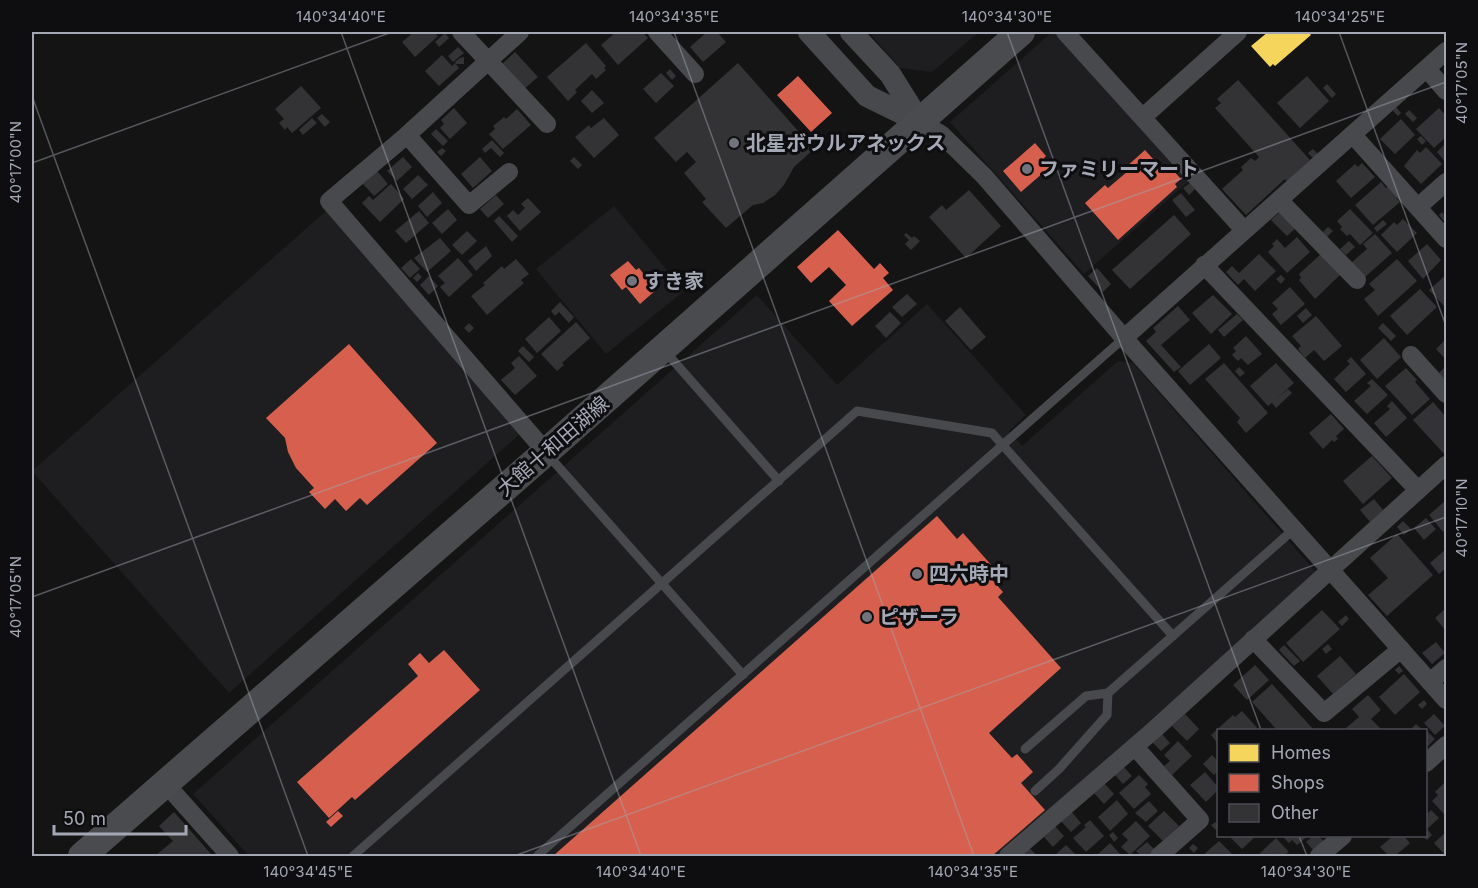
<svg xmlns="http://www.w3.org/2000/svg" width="1478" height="888" font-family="Inter,'Noto Sans JP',sans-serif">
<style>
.built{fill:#1e1e20}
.homes{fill:#f6d55c}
.shops{fill:#d6604d}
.building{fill:#333335}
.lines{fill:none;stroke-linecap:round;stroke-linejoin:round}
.service{stroke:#48494d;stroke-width:9}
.minor{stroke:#48494d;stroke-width:18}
.tertiary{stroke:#48494d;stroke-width:22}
.primary{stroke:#4a4b4f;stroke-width:28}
.ticks{fill:none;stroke:#a4a8b5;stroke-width:1.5;stroke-opacity:0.45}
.poi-dot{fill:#72747d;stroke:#0e0e10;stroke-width:2}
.labels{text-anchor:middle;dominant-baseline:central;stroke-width:6;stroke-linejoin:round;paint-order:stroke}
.poi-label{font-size:20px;font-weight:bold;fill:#a4a8b5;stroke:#0e0e10;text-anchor:start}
.street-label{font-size:20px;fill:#a4a8b5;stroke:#0e0e10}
.neatline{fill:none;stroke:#a4a8b5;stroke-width:2}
.ticks-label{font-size:15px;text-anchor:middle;fill:#a4a8b5}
</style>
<rect width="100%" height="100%" fill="#141414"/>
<g class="built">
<path d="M869 32H979L932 72 900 68Z"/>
<path d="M1052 32H1058L1189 181 1084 274 950 122Z"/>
<path d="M614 206 684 291 606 354 536 269Z"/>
<path d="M327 210 522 432 229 693 32 471Z"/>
<path d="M757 295 837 385 927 304 1026 415 1009 431 1022 446 1118 361 1133 363 1316 572 1300 591 997 856H249L193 794Z"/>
</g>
<path class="homes" d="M1268 32H1310L1309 33 1311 35 1275 66 1273 64 1270 67 1251 46Z"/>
<g class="shops">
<path d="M798 76 832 113 811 132 777 95Z"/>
<path d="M1035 143 1046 156 1044 158 1051 166 1021 192 1003 171Z"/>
<path d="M1145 150 1163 170 1169 166 1181 179 1175 184 1177 187 1118 240 1085 203 1105 185 1108 188 1128 171 1125 168Z"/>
<path d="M838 230 874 269 880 263 889 273 883 278 893 290 852 326 829 301 846 285 829 267 811 283 797 267Z"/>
<path d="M628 261 636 270 639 268 656 290 640 304 626 287 622 290 610 275Z"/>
<path d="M349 344 437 443 367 505 360 498 346 511 335 499 325 509 309 492 314 488 296 468 288 452 285 438 266 418Z"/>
<path d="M937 516 957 539 963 533 993 567 986 573 1003 592 998 597 1061 668 989 733 1012 758 1017 754 1033 772 1021 783 1045 810 992 856H553Z"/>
<path d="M444 650 480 690 355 800 352 797 329 818 297 782 418 676 408 664 420 653 429 663Z"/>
<path d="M338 811 343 816 331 827 326 822Z"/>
</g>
<g class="building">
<path d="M414 32H433L438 36 415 57 402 42Z"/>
<path d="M616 32H642L648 38 618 65 601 45Z"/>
<path d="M707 32H717L726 42 703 62 690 47Z"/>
<path d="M445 33 449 38 439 47 435 42Z"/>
<path d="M586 43 606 66 604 68 606 70 596 79 592 74 575 90 577 92 568 101 547 77Z"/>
<path d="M458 47 464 53 453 62 448 56Z"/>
<path d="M515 52 538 77 524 89 501 65Z"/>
<path d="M442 55 452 66 455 63 459 68 439 86 425 71Z"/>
<path d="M464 57V64H456L455 62 460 58Z"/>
<path d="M738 63 814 149 794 167 784 185 775 195 763 203 753 205 726 228 702 202 706 199 684 173 696 162 687 152 676 162 654 138Z"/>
<path d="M670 69 676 76 672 80 666 73Z"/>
<path d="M661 73 674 86 656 103 643 89Z"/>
<path d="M1307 76 1329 101 1300 128 1277 103Z"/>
<path d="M1238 80 1310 160 1287 181 1285 179 1246 215 1222 189 1243 170 1241 167 1251 158 1255 161 1259 157 1215 108 1221 103 1217 99Z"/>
<path d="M1327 84 1336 94 1332 98 1323 88Z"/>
<path d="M301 86 321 108 292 133 287 127 285 130 279 123 284 119 275 109Z"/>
<path d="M592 90 604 103 592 113 581 101Z"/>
<path d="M1396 107 1401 113 1398 116 1393 111Z"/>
<path d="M454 108 467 123 450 139 440 128 444 124 441 120Z"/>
<path d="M1439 108 1446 116V137L1434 148 1416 129Z"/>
<path d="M517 109 531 125 503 149 489 134 495 129 493 126 504 117 506 119Z"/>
<path d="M1409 110 1417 118 1413 122 1405 114Z"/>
<path d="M322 114 330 122 325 127 317 118Z"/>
<path d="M312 118 317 123 303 135 299 130Z"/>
<path d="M604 118 619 135 594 158 575 137 589 125 591 128Z"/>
<path d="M1401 119 1415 135 1395 154 1380 139Z"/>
<path d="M436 129 448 141 443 146 431 134Z"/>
<path d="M1421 136 1426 141 1422 145 1417 139Z"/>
<path d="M492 140 504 153 500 157 491 148 485 153 482 149Z"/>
<path d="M1446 143V163L1437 152Z"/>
<path d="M1426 147 1442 164 1421 184 1404 166 1417 150 1420 153Z"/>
<path d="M442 148 446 151 441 156 437 152Z"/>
<path d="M1313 149 1318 154 1314 159 1308 153Z"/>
<path d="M403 157 412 167 397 181 387 171Z"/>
<path d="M480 157 492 171 473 188 461 174Z"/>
<path d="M574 157 582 165 578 169 570 161Z"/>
<path d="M1362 163 1375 177 1351 198 1336 181 1355 164 1358 167Z"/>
<path d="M377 171 388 184 374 196 363 184Z"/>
<path d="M418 175 428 185 412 199 403 189Z"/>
<path d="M1381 182 1386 188 1390 185 1399 196 1396 198 1400 202 1373 225 1355 205Z"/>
<path d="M1190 183 1195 189 1189 195 1183 188Z"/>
<path d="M391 184 404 199 380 222 362 203 369 196 373 200Z"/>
<path d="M969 190 1001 226 966 258 929 217 942 205 946 210Z"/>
<path d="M433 192 442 203 427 217 418 206Z"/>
<path d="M1181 193 1195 210 1186 217 1172 200Z"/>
<path d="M496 195 504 204 488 218 480 209Z"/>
<path d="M528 198 541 212 520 231 507 216 513 210 518 215 525 208 521 204Z"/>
<path d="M448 209 457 220 442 234 432 223Z"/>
<path d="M1350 209 1373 233 1360 245 1350 234 1347 236 1340 229 1342 227 1337 221Z"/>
<path d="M1282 210 1298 226 1287 236 1271 220Z"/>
<path d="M419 211 429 223 406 243 395 231Z"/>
<path d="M1442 212 1446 217 1444 221 1439 215Z"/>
<path d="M1174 215 1191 234 1130 289 1112 270Z"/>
<path d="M499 216 518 236 512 242 494 221Z"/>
<path d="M1403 219 1417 233 1397 252 1381 235 1394 222 1397 225Z"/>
<path d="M1383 220 1387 224 1377 232 1374 228Z"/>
<path d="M1328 227 1333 231 1327 237 1323 232Z"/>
<path d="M467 231 477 241 462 255 452 245Z"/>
<path d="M906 233 912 238 914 236 920 241 911 250 905 244 909 240 904 235Z"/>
<path d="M1375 234 1392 253 1364 278 1351 263 1367 249 1363 244Z"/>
<path d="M1297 237 1310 252 1287 273 1268 252 1274 246 1272 244 1277 239 1285 248Z"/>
<path d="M440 238 451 251 427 272 414 258Z"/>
<path d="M1349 241 1355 247 1346 255 1340 249Z"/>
<path d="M1427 244 1441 260 1423 279 1408 261Z"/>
<path d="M486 246 492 256 476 271 468 261Z"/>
<path d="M1259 254 1276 271 1255 291 1244 279 1238 285 1226 272 1232 266 1239 273Z"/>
<path d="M1321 254 1340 275 1315 299 1299 280 1301 278 1299 274Z"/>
<path d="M458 258 473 275 449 297 440 287 445 283 438 276Z"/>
<path d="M411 259 420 269 410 278 401 268Z"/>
<path d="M516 259 529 274 521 280 524 283 487 315 471 296 485 285 483 283 502 266 504 269Z"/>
<path d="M1397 259 1417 281 1378 316 1364 299 1375 290 1369 284Z"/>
<path d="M1097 268 1111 284 1103 292 1088 276Z"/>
<path d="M418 273 422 277 417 282 413 278Z"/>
<path d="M1281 275 1285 279 1281 284 1276 279Z"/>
<path d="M1446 275V304L1444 306 1429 290Z"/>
<path d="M429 276 438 286 429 295 420 285Z"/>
<path d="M1290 287 1305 304 1281 325 1272 314 1278 309 1272 303Z"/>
<path d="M1420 289 1437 307 1407 335 1390 316Z"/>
<path d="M907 294 917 304 902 317 892 307Z"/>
<path d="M1213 295 1232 314 1211 334 1192 313Z"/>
<path d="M560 302 574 317 569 323 559 312 555 316 551 311Z"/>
<path d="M1178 306 1190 320 1161 345 1181 367 1174 372 1146 341 1156 332 1153 328Z"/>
<path d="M960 307 986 337 971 350 945 321Z"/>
<path d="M1306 308 1312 315 1303 323 1297 316Z"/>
<path d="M890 312 901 323 886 338 875 326Z"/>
<path d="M1237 314 1243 320 1224 337 1218 330Z"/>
<path d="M1316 316 1342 346 1324 361 1314 350 1305 358 1298 349 1301 346 1292 336Z"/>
<path d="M549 317 561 331 537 353 525 339Z"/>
<path d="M576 322 590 338 562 363 564 365 557 371 541 354Z"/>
<path d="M469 323 474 328 469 333 464 328Z"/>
<path d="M1383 323 1396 336 1391 341 1378 328Z"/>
<path d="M1246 336 1262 354 1248 365 1241 358 1238 361 1232 355 1236 351 1233 348Z"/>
<path d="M1384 338 1401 357 1377 379 1360 360Z"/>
<path d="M1446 339V360L1436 349Z"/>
<path d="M1209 344 1221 358 1190 385 1178 371Z"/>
<path d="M523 346 534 357 529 362 518 351Z"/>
<path d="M519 356 537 376 515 395 501 380 515 368 511 363Z"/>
<path d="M1351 357 1366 374 1346 392 1334 379 1350 364 1347 361Z"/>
<path d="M1224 363 1268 413 1246 433 1237 422 1240 418 1205 379Z"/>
<path d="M1276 363 1294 383 1276 399 1288 389 1292 393 1276 408 1272 403 1268 406 1250 386Z"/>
<path d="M1446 366V381L1439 373Z"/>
<path d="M1239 367 1245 373 1240 377 1235 371Z"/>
<path d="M1406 368 1417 380 1415 382 1430 399 1412 415 1385 386Z"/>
<path d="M1372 379 1388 395 1367 414 1354 401 1371 386 1367 383Z"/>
<path d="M1392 401 1407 418 1386 437 1374 423 1390 409 1387 406Z"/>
<path d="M1433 402 1446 417V454L1445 455 1413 420Z"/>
<path d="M1331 414 1344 429 1336 436 1338 439 1334 442 1332 440 1323 449 1309 433Z"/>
<path d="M1372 456 1392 478 1363 504 1343 481Z"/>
<path d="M1374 499 1383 510 1370 522 1360 510Z"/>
<path d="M1446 500V528L1443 532 1429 515Z"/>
<path d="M1426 518 1436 529 1424 540 1414 528Z"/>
<path d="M1403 521 1411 529 1404 535 1397 527Z"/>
<path d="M1397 534 1433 575 1387 616 1368 595 1388 578 1370 558Z"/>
<path d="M1446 549V568L1439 574 1430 563Z"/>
<path d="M1446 608V631L1435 618Z"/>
<path d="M1322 610 1340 629 1303 662 1286 643Z"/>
<path d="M1346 615 1349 619 1342 626 1338 622Z"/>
<path d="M1436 642 1445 653 1432 664 1422 653Z"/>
<path d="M1328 644 1332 649 1326 654 1322 649Z"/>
<path d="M1284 645 1300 661 1294 666 1279 650Z"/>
<path d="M1340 656 1356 674 1333 694 1317 676Z"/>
<path d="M1255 665 1269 680 1247 700 1233 685Z"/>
<path d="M1399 666 1403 671 1399 674 1395 670Z"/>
<path d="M1404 674 1420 692 1395 715 1379 697Z"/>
<path d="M1272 684 1314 730H1277L1252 702Z"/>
<path d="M1368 695 1381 710 1371 719 1381 729 1348 730 1346 728 1359 717 1352 709Z"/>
<path d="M1424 700 1427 704 1422 709 1418 705Z"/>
<path d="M1242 711 1259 730H1218V744L1211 735 1233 715 1235 717Z"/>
<path d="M1185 714 1199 729 1187 741 1172 726Z"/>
<path d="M1434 714 1445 726 1435 735 1424 723Z"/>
<path d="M1416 724 1423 730H1410Z"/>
<path d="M1427 731 1435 739 1426 748V732Z"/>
<path d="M1161 733 1170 743 1161 751 1152 742Z"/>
<path d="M1178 741 1192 756 1172 775 1164 766 1170 761 1164 755Z"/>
<path d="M1212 755 1218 761V771L1214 775 1203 764Z"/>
<path d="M1123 766 1132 776 1123 784 1114 774Z"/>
<path d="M1205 772 1218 787V790L1206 802 1190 785Z"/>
<path d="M1139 775 1148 784 1145 787 1151 794 1134 809 1119 793Z"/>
<path d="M1446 781V811L1444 814 1432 801 1438 795 1435 792Z"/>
<path d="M1104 783 1114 794 1104 804 1093 792Z"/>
<path d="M1117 800 1128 814 1110 831 1098 817Z"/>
<path d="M1149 801 1158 811 1146 822 1135 813Z"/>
<path d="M1431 810 1439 818 1426 830V811L1428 813Z"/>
<path d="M1071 811 1081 823 1071 832 1061 821Z"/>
<path d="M1164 811 1179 826 1163 841 1148 826Z"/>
<path d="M174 812 211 854 209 856H155L173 841 159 826Z"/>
<path d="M1090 820 1104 836 1086 852 1073 838 1086 827 1084 825Z"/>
<path d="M1136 821 1150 836 1130 855 1121 847 1128 840 1122 834Z"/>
<path d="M1216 822 1218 825 1216 830 1211 825Z"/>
<path d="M1055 826 1064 836 1053 847 1044 837Z"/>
<path d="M1428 830 1432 835 1427 840 1422 836H1426Z"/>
<path d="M1113 832 1118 838 1114 842 1109 835Z"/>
<path d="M1446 832V856L1434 843Z"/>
<path d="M1229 836H1256L1242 849Z"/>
<path d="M1282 836H1308L1297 845 1292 840 1289 843Z"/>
<path d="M1313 836H1318L1324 841 1314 851 1306 842Z"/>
<path d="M1393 836H1404L1410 843 1395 856H1389L1380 847Z"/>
<path d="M1276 838 1289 852 1283 856H1259L1258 855Z"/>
<path d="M1219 841 1234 856H1202Z"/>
<path d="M1147 842 1155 850 1148 856H1141L1136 851Z"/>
<path d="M1110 843 1122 856H1096Z"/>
<path d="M1193 844 1198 848 1194 853 1189 848Z"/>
<path d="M1066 845 1077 856H1054Z"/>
<path d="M1029 848 1038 856H1020Z"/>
</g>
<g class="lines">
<g class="service">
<path d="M664 350 779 481"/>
<path d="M548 455 743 675"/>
<path d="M1025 749 1086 696 1108 693 1294 529"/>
<path d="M1035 791 1059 769 1107 715 1108 693"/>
<path d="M353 856 857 411 992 433 1173 636"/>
<path d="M537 856 1124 338"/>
</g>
<g class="minor">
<path d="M461 32 547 124"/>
<path d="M520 32 407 135 329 201 546 452"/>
<path d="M657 32 695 74"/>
<path d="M1065 32 1244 230"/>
<path d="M1427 69 1446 91"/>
<path d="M1143 117 1238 32"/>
<path d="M920 122 941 134 984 176 1124 338 1446 700"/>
<path d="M407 135 469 205 509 172"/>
<path d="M1353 135 1446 239"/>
<path d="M1279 200 1357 280"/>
<path d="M1418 207 1446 182"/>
<path d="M1204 265 1418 490"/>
<path d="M1124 338 1446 51"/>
<path d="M1411 355 1446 394"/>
<path d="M1253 639 1324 713 1401 649"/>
<path d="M1430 682 1446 668"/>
<path d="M1135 747 1200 820 1159 856"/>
<path d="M1426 763 1446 745"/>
<path d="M165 783 230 856"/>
<path d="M1008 856 1155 729 1446 465"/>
<path d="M1319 856 1343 836"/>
</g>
<g class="tertiary">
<path d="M809 32 867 96 920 122"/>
<path d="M851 32 890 74 920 122"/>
</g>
<path class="primary" d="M82 856 546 452 1021 32"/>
</g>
<path class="ticks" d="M341 32 641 856M674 32 974 856M1007 32 1261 730M1339 32 1446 326M32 96 308 856M32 163 392 32M32 597 1446 82M1299 836 1307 856M514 856 1446 517"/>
<g class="poi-dot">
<circle cx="734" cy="143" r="6"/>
<circle cx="1027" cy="169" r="6"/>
<circle cx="632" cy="281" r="6"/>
<circle cx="917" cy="574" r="6"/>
<circle cx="867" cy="617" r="6"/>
</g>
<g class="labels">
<g class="poi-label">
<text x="746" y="143">北星ボウルアネックス</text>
<text x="1039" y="169">ファミリーマート</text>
<text x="644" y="281">すき家</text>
<text x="929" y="574">四六時中</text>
<text x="879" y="617">ピザーラ</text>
</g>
<g class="street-label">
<text transform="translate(553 446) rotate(-41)">大館十和田湖線</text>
</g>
</g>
<rect width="1478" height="888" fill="none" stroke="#0e0e10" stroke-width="66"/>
<rect x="1217" y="729" width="210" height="108" fill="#0e0e10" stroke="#4a4c52" stroke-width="1.5"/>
<rect x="1229" y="744" width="30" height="18" fill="#f6d55c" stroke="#4a4c52" stroke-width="1.5"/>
<text x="1271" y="759" font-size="18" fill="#a4a8b5">Homes</text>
<rect x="1229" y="774" width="30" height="18" fill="#d6604d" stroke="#4a4c52" stroke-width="1.5"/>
<text x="1271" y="789" font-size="18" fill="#a4a8b5">Shops</text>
<rect x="1229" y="804" width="30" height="18" fill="#333335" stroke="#4a4c52" stroke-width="1.5"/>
<text x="1271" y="819" font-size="18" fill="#a4a8b5">Other</text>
<path d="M54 825v9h132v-9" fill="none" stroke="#a4a8b5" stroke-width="3"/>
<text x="63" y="825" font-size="18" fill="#a4a8b5" stroke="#0e0e10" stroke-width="4.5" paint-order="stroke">50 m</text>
<rect x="33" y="33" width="1412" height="822" class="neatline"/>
<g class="ticks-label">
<text x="341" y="22">140°34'40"E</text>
<text x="674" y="22">140°34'35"E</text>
<text x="1007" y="22">140°34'30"E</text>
<text x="1340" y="22">140°34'25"E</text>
<text transform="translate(1462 83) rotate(-90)" y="5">40°17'05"N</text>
<text transform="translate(16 162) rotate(-90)" y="5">40°17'00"N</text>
<text transform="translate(1462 518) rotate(-90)" y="5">40°17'10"N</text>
<text transform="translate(16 597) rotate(-90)" y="5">40°17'05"N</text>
<text x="308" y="877">140°34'45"E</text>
<text x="641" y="877">140°34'40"E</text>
<text x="973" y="877">140°34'35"E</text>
<text x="1306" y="877">140°34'30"E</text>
</g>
</svg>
